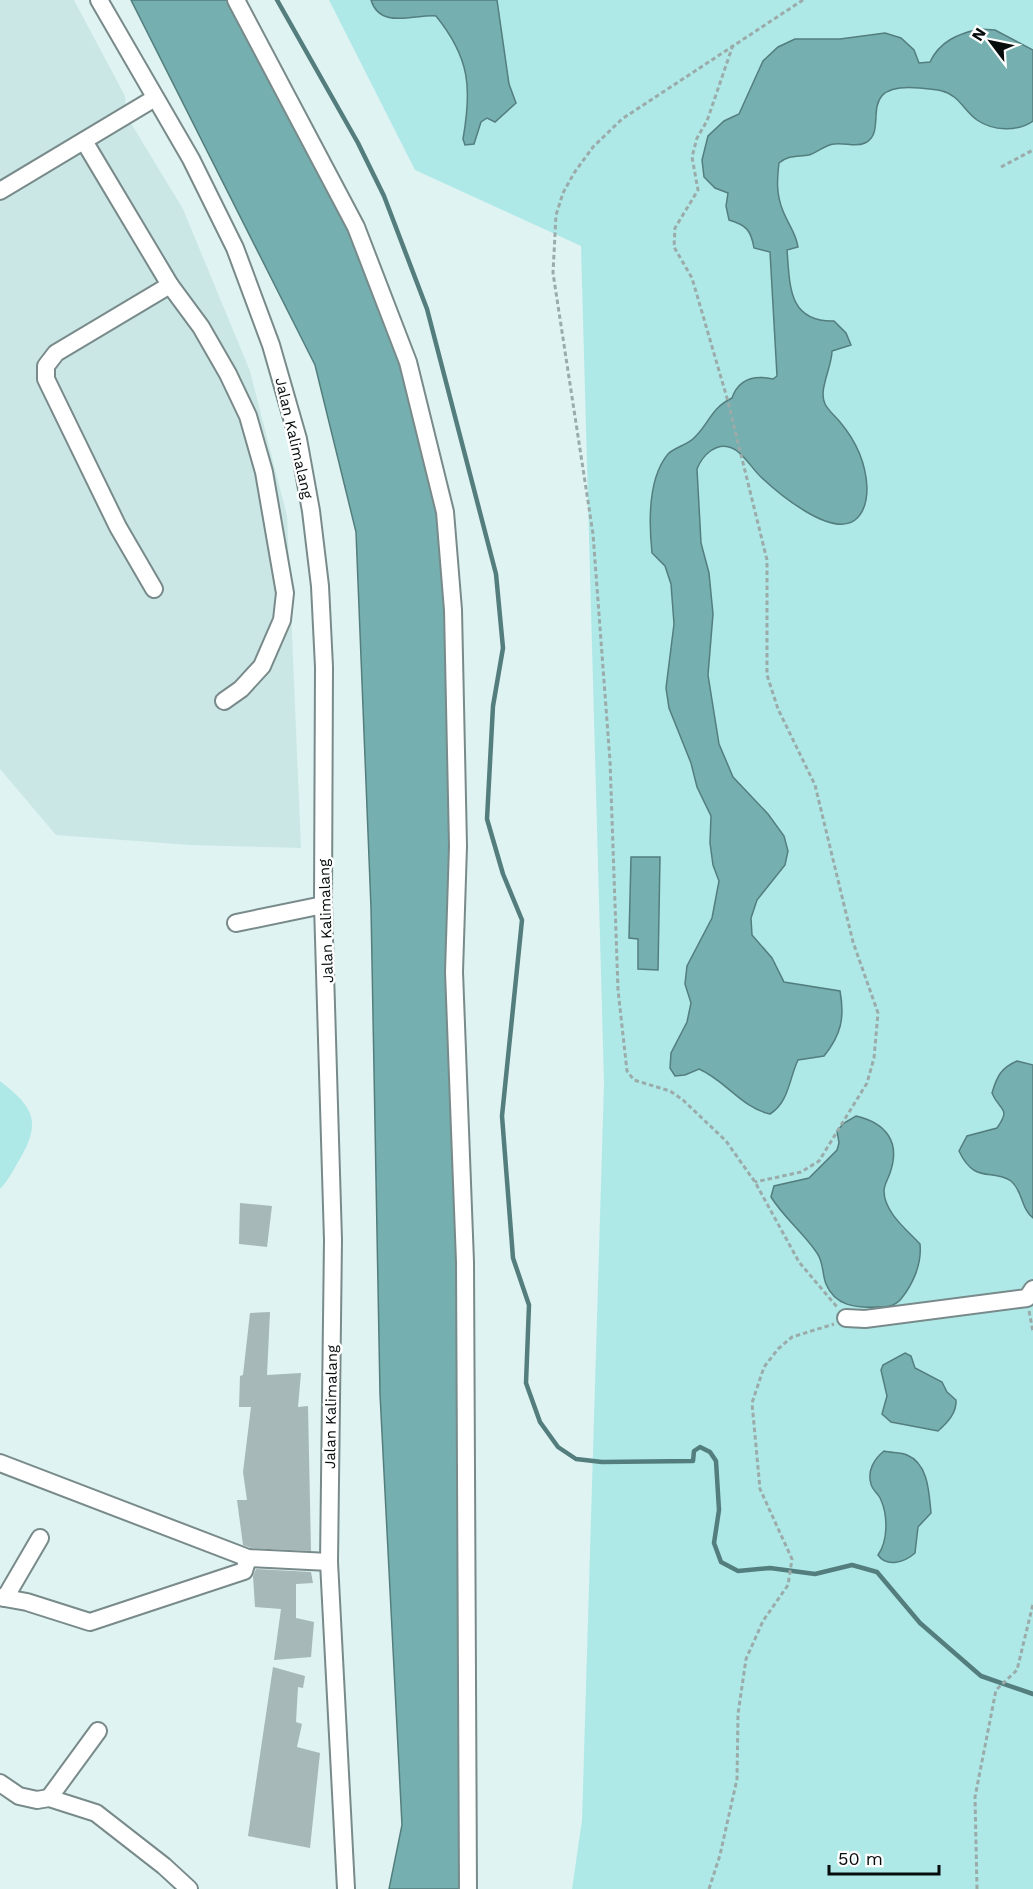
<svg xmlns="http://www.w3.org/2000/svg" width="1033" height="1889" font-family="'Work Sans',sans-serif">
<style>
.built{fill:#cae7e6}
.green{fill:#aee9e8}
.water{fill:#75afaf;stroke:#547e7e;stroke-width:1.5}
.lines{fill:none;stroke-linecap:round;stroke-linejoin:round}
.stream{stroke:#547e7e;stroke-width:4.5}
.building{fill:#a6b8b7}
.minor-casing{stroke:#798a8a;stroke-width:20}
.path{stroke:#9babaa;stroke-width:3;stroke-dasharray:4.5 3;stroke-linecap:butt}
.minor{stroke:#fff;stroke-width:16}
.labels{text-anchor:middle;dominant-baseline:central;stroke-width:5;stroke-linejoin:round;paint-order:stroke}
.street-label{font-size:15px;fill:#070d0d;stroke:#fff}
</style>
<rect width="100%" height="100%" fill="#dff3f2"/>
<path class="built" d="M0 0H74L125 96 126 115 183 209 250 371 287 516 301 848 190 845 56 835 0 769Z"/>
<g class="green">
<path d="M329 0H1033V1889H572L582 1820 604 1083 581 246 415 170Z"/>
<path d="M0 1081C35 1108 42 1123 18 1162 13 1171 7 1182 0 1189Z"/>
</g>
<g class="water">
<path d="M131 0H236L356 227 405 353 445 512 468 1889H389L402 1825 380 1394 371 908 356 532 315 365Z"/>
<path d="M371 0H497L509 84 516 103 495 122 487 118 481 122 474 144 465 145 463 139C472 88 470 58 436 16 415 14 380 30 371 0Z"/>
<path d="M979 29 995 30 1033 50V121C1017 132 993 131 977 120 964 111 959 95 942 91 935 89 927 89 919 88 852 82 891 131 865 143 855 148 845 142 834 144 825 145 818 152 809 155 798 157 788 155 779 163 777 180 776 194 783 211 788 224 796 233 798 247L787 250C790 286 788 322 834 321L846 333 851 345 832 351C832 367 818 390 825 404 828 410 835 416 840 422 856 441 866 462 867 488 867 500 865 512 855 520 831 538 778 493 761 477 752 469 743 452 732 448 716 441 702 456 697 469L701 543 709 573 713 614 708 675 719 744 733 777 768 814 784 836 788 851 785 865 757 900 751 918 752 935 772 958 784 982 840 991C845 1018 841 1035 824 1056L798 1060C789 1079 789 1102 770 1114 742 1108 725 1080 699 1069L685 1075 675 1076 670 1068 671 1053 687 1022 691 1003 685 984 687 966 712 918 719 881 713 865 710 843 711 816 697 787 691 763 669 708 666 688 674 624 671 584 665 566 652 553C649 524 648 478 668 454 675 447 688 445 695 437 711 421 710 409 732 398 739 378 755 375 773 379L777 376 770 252 754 248C751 230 746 225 729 220L726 206 728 193 715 188 704 177 702 160 708 136 724 121 739 114 763 61 778 47 795 39H840L885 33 901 38 914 50 919 63 930 62C940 41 958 34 979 29Z"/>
<path d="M631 857H660L658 970 638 969V939L629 938Z"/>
<path d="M1017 1061 1033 1065V1218C1021 1209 1023 1191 1011 1181 992 1168 975 1185 959 1151L967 1136 997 1128C1012 1107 999 1111 992 1093 997 1076 1001 1068 1017 1061Z"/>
<path d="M856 1116C886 1123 901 1142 890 1173 888 1179 884 1185 884 1191 884 1212 907 1230 920 1244 922 1264 913 1284 901 1299 894 1307 886 1307 876 1307 856 1308 835 1306 826 1284 822 1274 824 1263 817 1253 804 1233 784 1218 771 1197L774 1186 809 1178 837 1150 839 1143 837 1131 844 1123Z"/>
<path d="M905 1353 911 1356 915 1368 942 1382 947 1392 956 1400C957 1413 947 1423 938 1431L891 1422 882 1414 887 1396 881 1370 883 1365Z"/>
<path d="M884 1451C891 1453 901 1452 907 1455 929 1464 929 1494 931 1513L918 1527 915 1553C905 1562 887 1568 878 1555 888 1541 888 1516 881 1500 879 1494 872 1490 871 1484 867 1471 874 1459 884 1451Z"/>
</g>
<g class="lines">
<path class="stream" d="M277 0 358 143 384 196 427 309 496 574 503 648 493 706 487 819 503 874 522 920 502 1116 513 1258 529 1305 526 1383 540 1422 558 1447 576 1459 602 1462 693 1461 694 1451 700 1447 710 1452 716 1461 719 1510 714 1543 721 1562 738 1571 770 1568 815 1574 852 1565 877 1572 920 1623 981 1676 1033 1694"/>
</g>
<g class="building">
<path d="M240 1203 272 1206 267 1247 239 1244Z"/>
<path d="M270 1312 267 1375 301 1373 298 1407 308 1406 311 1551 251 1548 243 1545 237 1500H247L243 1472 251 1407H239L240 1376 243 1375 250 1313Z"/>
<path d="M256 1569 311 1572 313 1583 296 1584V1618L314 1622 311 1657 274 1660 281 1609 255 1607 253 1576Z"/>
<path d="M273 1667 305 1676 303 1688 298 1687 296 1722 302 1724 297 1747 320 1753 310 1848 248 1836Z"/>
</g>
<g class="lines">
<defs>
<g id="minor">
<path d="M99 0 191 159 235 248 271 345 298 439 311 511 320 586 324 667 323 905 333 1240 329 1562 346 1889"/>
<path d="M236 0 356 227 408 362 445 512 453 610 458 846 454 972 465 1262 468 1889"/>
<path d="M84 141 170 285 201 327 228 374 248 416 264 472 285 593 282 620 262 666 241 689 224 701"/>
<path d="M0 191 155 98"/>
<path d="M154 589 118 527 46 379V366L56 353 170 285"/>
<path d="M236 923 323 905"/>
<path d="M846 1318 865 1319 1027 1298 1033 1289"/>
<path d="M0 1463 248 1558 329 1562"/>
<path d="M0 1597 27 1602 90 1622 244 1571 248 1558"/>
<path d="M5 1598 40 1538"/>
<path d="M0 1783 19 1796 37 1800 49 1798 96 1813 164 1866 189 1889"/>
<path d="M49 1798 98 1731"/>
</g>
</defs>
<use href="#minor" class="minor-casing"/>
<g class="path">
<path d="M803 0 622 119 593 147 574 173 563 193 556 215 553 273 593 534 610 761 618 990 627 1071 634 1080 670 1091 683 1100 726 1141 755 1182 799 1262 837 1307"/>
<path d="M733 45 707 121 697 138 692 157 698 190 675 228 674 247 692 278 727 398 767 560V675L778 709 815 785 853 942 878 1013 874 1058 867 1083 819 1161 801 1172 755 1182"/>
<path d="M1001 167 1033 150"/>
<path d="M1029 1311 1033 1332"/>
<path d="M709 1889 720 1855 737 1779 738 1714 746 1659 763 1621 788 1585 792 1559 760 1489 752 1403 764 1367 778 1349 792 1337 834 1324"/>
<path d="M977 1889 975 1797 996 1690 1017 1670 1033 1604"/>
</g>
<use href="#minor" class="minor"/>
</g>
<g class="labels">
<g class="street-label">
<text transform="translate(294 438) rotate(77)">Jalan Kalimalang</text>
<text transform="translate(326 921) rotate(-92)">Jalan Kalimalang</text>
<text transform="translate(331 1407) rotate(-89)">Jalan Kalimalang</text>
</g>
</g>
<g transform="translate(991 42) rotate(302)" stroke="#ffffff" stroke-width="4.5" paint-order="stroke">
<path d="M0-4.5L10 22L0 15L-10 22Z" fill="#070d0d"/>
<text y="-9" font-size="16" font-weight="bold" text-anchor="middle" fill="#070d0d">N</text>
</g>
<path d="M829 1865v9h110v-9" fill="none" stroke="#070d0d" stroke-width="3"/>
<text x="838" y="1865" font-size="18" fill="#070d0d" stroke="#ffffff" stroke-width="4.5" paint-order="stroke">50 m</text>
</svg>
